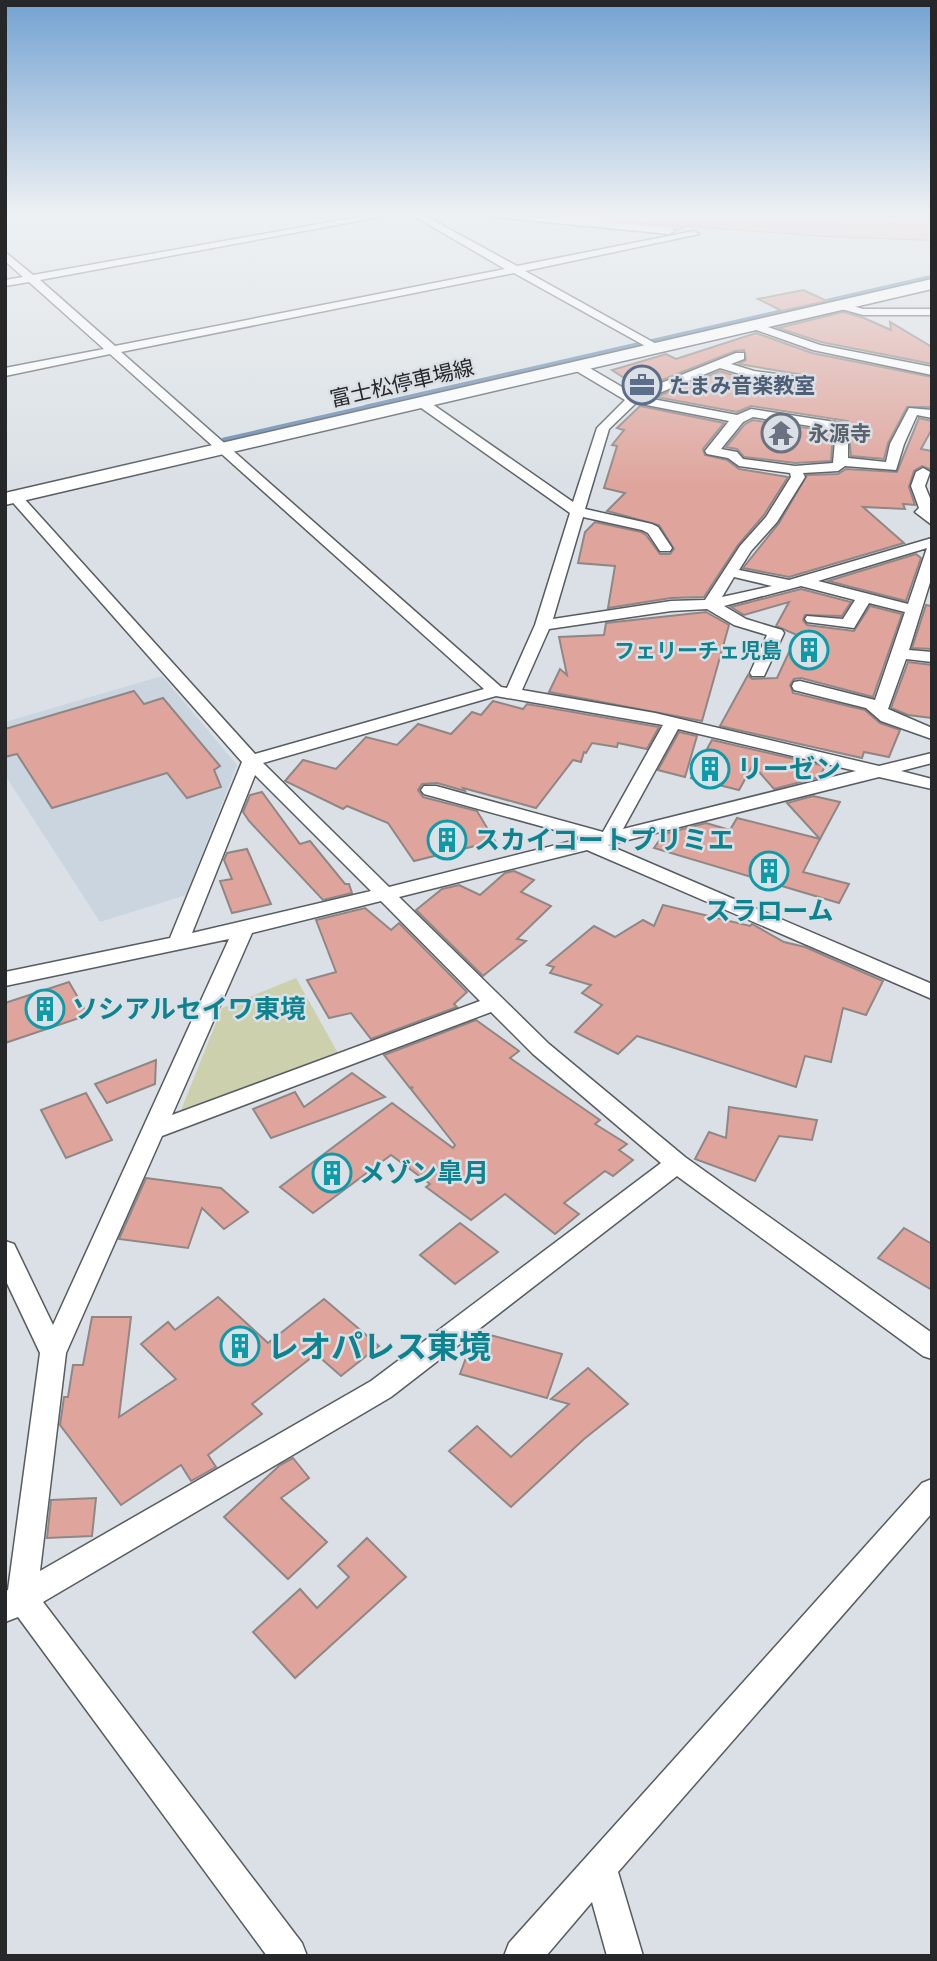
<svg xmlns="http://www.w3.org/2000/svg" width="937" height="1961" font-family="Cabin,'Noto Sans JP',sans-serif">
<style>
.built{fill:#cad5e0}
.green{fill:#cdd0ac}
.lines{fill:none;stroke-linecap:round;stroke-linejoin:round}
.stream-far1{stroke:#6588ae;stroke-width:4.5}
.stream{stroke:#6588ae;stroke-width:5}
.building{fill:#dfa59c;stroke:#8f8785;stroke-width:2}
.minor-casing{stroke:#575c61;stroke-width:3}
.secondary-casing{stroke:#575c61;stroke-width:3}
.motorway-casing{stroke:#ab848e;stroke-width:4}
.minor{fill:#fff;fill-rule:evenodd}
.secondary{fill:#fff;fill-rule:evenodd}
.motorway{fill:#f3b6c4;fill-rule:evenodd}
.motorway-bridge-casing{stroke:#ab848e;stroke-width:22;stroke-linecap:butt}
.motorway-bridge{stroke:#f3b6c4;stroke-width:20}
.labels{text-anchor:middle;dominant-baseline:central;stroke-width:5;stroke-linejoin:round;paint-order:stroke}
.far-street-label{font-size:21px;fill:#252729;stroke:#dae0e5}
.far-service-label{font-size:21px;font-weight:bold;fill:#4e5e75;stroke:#dae0e5;text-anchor:start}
.far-worship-label{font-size:21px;font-weight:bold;fill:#5b616d;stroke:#dae0e5;text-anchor:start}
.far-culture-label{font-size:21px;font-weight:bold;fill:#0d838f;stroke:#dae0e5;text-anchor:end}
.culture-label{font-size:26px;font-weight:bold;fill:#0d838f;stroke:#dae0e5;text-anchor:start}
.near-culture-label{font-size:32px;font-weight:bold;fill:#0d838f;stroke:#dae0e5;text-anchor:start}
</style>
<rect width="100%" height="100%" fill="#dae0e5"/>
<path class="built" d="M162 676 237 765 186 895 100 922 5 775V722Z"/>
<path class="green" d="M296 978 338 1053 181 1110 222 1008Z"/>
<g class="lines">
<g class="stream-far1">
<path d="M879 212 899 219"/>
<path d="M366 407 932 277"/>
</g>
<path class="stream" d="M224 440 373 406"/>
</g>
<g class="building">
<path d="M803 290 827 301 782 311 758 299Z"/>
<path d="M843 312 864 318 891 330 890 322 932 347V364L821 342 778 328Z"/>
<path d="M756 333 812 353 932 377V407H907L888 443 884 459 851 456 848 421 751 406 737 412 656 397 720 371 752 381 804 389 812 383 804 375 739 364 746 360 744 350 735 351 637 390 626 383 630 382 612 370 666 354 676 359Z"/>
<path d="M640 406 724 423 703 449 705 455 727 460 739 469 788 477 764 515 738 545 704 597 671 598 608 608 615 566 578 563 585 532 595 522 641 532 646 535 660 554H670L674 549 659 525 607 511 625 493 604 488 617 446 612 445 624 430 617 428Z"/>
<path d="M919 418 932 421V429L921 449 932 451V470L922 466 914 471 909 487 915 505 903 504 905 509 863 507 904 543 789 577 743 568 779 523 807 475 838 474 846 469 897 472Z"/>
<path d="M753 420 833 432 831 461 795 463 744 457 737 449 726 447 745 424Z"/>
<path d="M916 554 921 558 906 601 828 581Z"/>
<path d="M801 589 851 602 842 616 805 615 803 620 807 625 854 631 870 606 902 614 873 697 801 678 794 679 790 685 793 693 865 710 880 723 900 730 889 757 864 752 862 758 720 726 748 675 752 679 777 678 797 635 776 626 789 602 744 615 731 607Z"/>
<path d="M926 605 932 606V649L912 648Z"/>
<path d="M706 612 729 625 702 721 549 692 560 669 567 675 559 637 604 635 606 623Z"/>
<path d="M908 662 932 665V718L908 715 891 708Z"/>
<path d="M134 691 144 704 163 698 220 766 214 770 221 787 187 798 167 773 52 808 17 754 5 757V729Z"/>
<path d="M493 701 523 709 527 704 659 727 647 749 618 743 617 747 592 743 586 753 584 752 581 762 573 760 536 808 463 788 465 791 437 783 422 784 418 790 423 797 477 811 495 841 414 861 388 823 347 806 343 809 285 781 303 760 336 769 366 737 397 745 418 724 451 734 472 712 481 715Z"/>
<path d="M679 732 697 736 685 777 658 770Z"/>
<path d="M712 740 825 766 820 777 774 789 753 765 739 790 691 778Z"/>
<path d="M262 792 300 844 310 841 345 884H349L352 893 323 900 249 821 243 812 250 795Z"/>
<path d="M813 796 840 802 820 839 787 803Z"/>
<path d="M737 818 820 839 803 872 849 884 839 903 654 848 664 834 706 823 730 830Z"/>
<path d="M247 849 271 904 232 913 220 881 232 879 224 860 227 853Z"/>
<path d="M514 871 534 880 521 892 551 906 517 939 526 941 483 976 416 910 442 889 459 885 480 895 505 873Z"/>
<path d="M663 905 750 926 752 924 784 942 805 947 883 981 866 1015 843 1008 831 1062 805 1056 796 1087 637 1036 618 1054 575 1032 602 1005 582 993 591 985 550 973 554 967 547 965 594 926 615 937 643 920 654 926Z"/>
<path d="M365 908 391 930 399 923 467 992 454 1004 457 1007 371 1039 351 1013 329 1018 307 980 336 972 316 920Z"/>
<path d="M69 982 88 1015 5 1043V1003Z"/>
<path d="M476 1020 519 1051 510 1058 600 1120 595 1124 627 1144 619 1150 633 1160 613 1176 605 1171 564 1203 579 1214 555 1234 505 1194 471 1220 426 1187 430 1184 391 1155 313 1213 280 1187 392 1103 453 1148 455 1145 411 1089 413 1087 410 1088 384 1055Z"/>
<path d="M156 1060 155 1084 107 1103 95 1084Z"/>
<path d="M352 1073 385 1097 271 1138 253 1109 295 1092 304 1107Z"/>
<path d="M86 1093 112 1140 66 1158 41 1110Z"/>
<path d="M729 1107 817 1120 812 1140 779 1136 755 1181 695 1159 709 1132 726 1138Z"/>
<path d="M146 1178 221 1188 248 1212 224 1229 202 1208 188 1248 119 1239Z"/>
<path d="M460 1223 498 1252 455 1284 420 1255Z"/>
<path d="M904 1228 932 1244V1290L878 1258Z"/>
<path d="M218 1297 268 1343 324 1299 379 1346 341 1376 316 1354 252 1404 262 1414 208 1455 216 1467 191 1481 181 1465 121 1505 60 1425 64 1397H68L73 1365H83L92 1317H131L119 1417 176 1379 141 1344 168 1322 175 1330Z"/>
<path d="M479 1332 562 1354 547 1398 460 1374 474 1336Z"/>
<path d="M588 1368 628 1404 584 1439 511 1507 449 1451 477 1426 511 1457 569 1404 551 1399Z"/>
<path d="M293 1458 309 1478 281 1498 327 1542 288 1579 224 1517 280 1465Z"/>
<path d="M96 1498 92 1536 47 1538 51 1500Z"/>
<path d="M367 1538 406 1577 295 1678 253 1632 300 1589 317 1608 349 1577 338 1566Z"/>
</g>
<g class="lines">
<defs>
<g id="minor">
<path d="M5 212H12L5 215Z"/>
<path d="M387 212H418L517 266 694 231 699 234 525 271 660 346 662 348 656 352 514 273 121 352 501 687 507 688 535 625 570 513 417 405V399H425L573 502 597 428 625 400 573 369V363H581L634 394 736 353H744V359L731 364 754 371 804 378 810 382 804 386 753 378 720 368 647 398 737 415 751 409 848 424V458L886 462 890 444 909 408 932 410V418L917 415 904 444 896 470 845 466 838 471 803 473 805 477 777 522 751 551 739 570 789 580 932 538V576L909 650 932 652V662L906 659 888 709 932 728V739L881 721 866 708 794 690 792 686 794 682 800 681 875 700 905 612 869 603 854 628 807 622 805 619 807 616 843 619 855 600 801 586 724 606 746 619 782 630 784 633 764 676H752L750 673 767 635 734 625 707 609 671 611 549 629 522 690 655 713 879 766 932 753V763L901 771 932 779V789L879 777 608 845 932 984V999L587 850 399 897 549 1044 685 1157 932 1333V1359L923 1356 677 1176 391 1397 43 1602 302 1943 307 1956H267L18 1617 5 1622V1591L8 1590 40 1353 5 1279V1241L14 1244 53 1325 229 939 5 986V972L170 938 242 762 8 497 10 494H20L255 754 484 689 110 354 5 376V368L104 349 29 282 5 286V280L23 277 5 261V252L33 275ZM407 212 505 269 115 346 40 280ZM636 403 729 421 705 451 707 454 728 458 739 466 790 473 791 477 766 517 740 546 705 600 671 601 553 619 583 517 642 530 648 533 660 551H670L672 548 658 527 652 524 585 509 609 429ZM753 417 836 430 833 463 795 466 743 459 737 452 721 449 743 422ZM927 548 908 604 818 581ZM734 577 772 586 722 597ZM496 696 663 725 603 832 436 786H424L421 790 424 794 584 838 389 887 263 763ZM678 729 856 771 623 829ZM255 775 371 891 192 933ZM381 901 480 1001 172 1115 252 933ZM491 1012 533 1054 661 1163 371 1381 40 1571 66 1353 162 1136Z"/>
<path d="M471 212H503L669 228 674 231 669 234 476 215Z"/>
<path d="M784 212H803L778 219 773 216Z"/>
<path d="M858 212H871L909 222C895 230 871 221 858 212Z"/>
<path d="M838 302 863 309H932V315H863L834 307V303Z"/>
<path d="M748 323H756L820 345 932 367V375L813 350 748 327Z"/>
<path d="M923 468 930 472 925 486 932 503V525L915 512 919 508 911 486 916 472Z"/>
<path d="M932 1479V1513L618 1872 643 1956H607L592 1902 546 1956H504L509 1943 922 1483Z"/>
</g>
<path id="secondary" d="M932 279V289L5 505V493Z"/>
<path id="motorway" d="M538 212H603L678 219 687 224 678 229 547 217Z"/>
</defs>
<use href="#minor" class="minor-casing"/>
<use href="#secondary" class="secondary-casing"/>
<use href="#motorway" class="motorway-casing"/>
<use href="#minor" class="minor"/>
<use href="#secondary" class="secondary"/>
<use href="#motorway" class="motorway"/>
<defs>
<path id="motorway-bridge" d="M634 212 827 226 932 230"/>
</defs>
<use href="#motorway-bridge" class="motorway-bridge-casing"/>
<use href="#motorway-bridge" class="motorway-bridge"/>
</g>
<linearGradient id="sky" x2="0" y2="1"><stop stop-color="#73a2d1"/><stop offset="0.44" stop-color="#eef1f3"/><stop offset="1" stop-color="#eef1f3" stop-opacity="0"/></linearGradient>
<rect width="937" height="486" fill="url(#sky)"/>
<defs>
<symbol id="office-ring" viewBox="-11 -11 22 22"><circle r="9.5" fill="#dae0e5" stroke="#5c6f8a" stroke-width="1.5"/><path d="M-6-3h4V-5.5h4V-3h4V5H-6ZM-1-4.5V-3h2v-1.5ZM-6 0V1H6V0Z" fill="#5c6f8a"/></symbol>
<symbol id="temple-ring" viewBox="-11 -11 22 22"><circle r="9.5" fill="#dae0e5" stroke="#6b7280" stroke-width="1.5"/><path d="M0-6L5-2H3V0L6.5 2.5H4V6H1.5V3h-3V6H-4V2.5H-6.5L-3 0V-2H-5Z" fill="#6b7280"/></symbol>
<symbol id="building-ring" viewBox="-11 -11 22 22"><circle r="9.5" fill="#dae0e5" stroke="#0f9aa8" stroke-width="1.5"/><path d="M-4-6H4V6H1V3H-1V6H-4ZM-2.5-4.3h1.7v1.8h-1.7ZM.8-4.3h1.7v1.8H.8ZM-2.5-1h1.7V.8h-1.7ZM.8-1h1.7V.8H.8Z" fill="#0f9aa8"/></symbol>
</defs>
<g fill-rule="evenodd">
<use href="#office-ring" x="620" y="363" width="44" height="44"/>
<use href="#temple-ring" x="759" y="411" width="44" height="44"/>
<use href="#building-ring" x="787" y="628" width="44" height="44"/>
<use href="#building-ring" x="688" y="747" width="44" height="44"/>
<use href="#building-ring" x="425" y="818" width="44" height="44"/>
<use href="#building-ring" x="747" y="849" width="44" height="44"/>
<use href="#building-ring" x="23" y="987" width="44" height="44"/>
<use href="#building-ring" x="310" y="1151" width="44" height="44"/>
<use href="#building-ring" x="218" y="1324" width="44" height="44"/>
</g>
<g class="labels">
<g class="far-street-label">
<text transform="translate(402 383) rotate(-13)">富士松停車場線</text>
</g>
<g class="far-service-label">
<text x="669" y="385">たまみ音楽教室</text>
</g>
<g class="far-worship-label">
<text x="808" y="433">永源寺</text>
</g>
<g class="far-culture-label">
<text x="782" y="650">フェリーチェ児島</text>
</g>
<g class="culture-label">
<text x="737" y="769">リーゼン</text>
<text x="474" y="840">スカイコートプリミエ</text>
<text x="769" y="911" text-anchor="middle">スラローム</text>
<text x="72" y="1009">ソシアルセイワ東境</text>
<text x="359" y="1173">メゾン皐月</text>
</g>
<g class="near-culture-label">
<text x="267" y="1346">レオパレス東境</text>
</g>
</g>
<rect width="937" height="1961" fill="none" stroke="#252729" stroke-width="14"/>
</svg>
